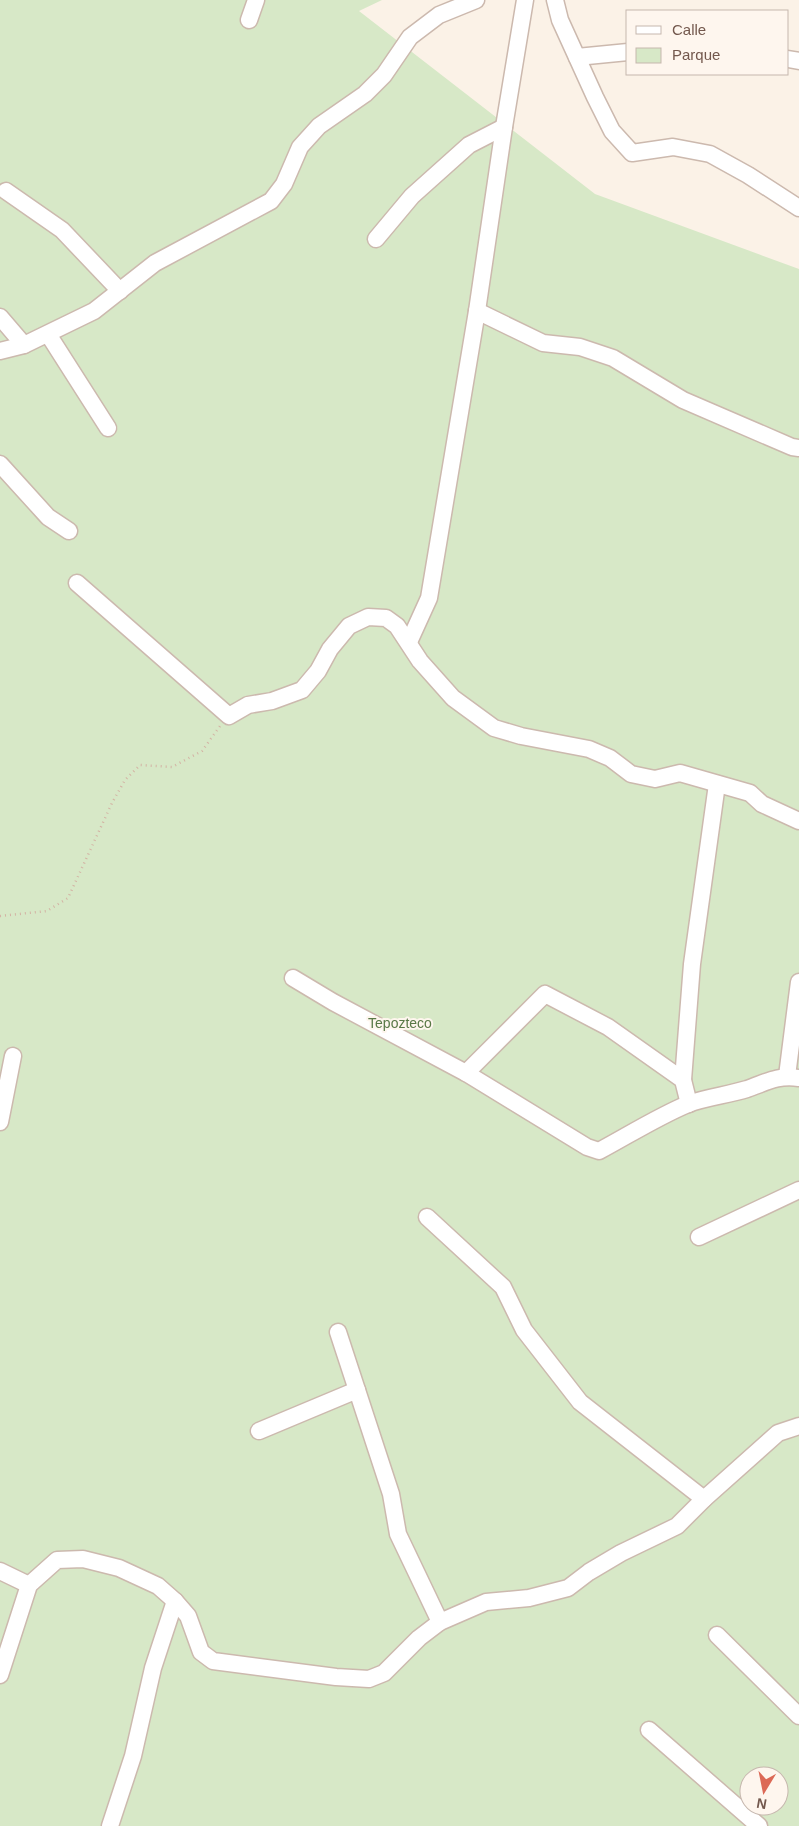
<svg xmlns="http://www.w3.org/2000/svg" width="799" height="1826" font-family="Helvetica,sans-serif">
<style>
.green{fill:#d7e8c7;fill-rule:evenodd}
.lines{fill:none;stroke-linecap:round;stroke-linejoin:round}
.minor-casing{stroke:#ccb9ae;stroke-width:19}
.path{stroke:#d3b3a4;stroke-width:2.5;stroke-dasharray:1 4;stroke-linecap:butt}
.minor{stroke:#fff;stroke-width:16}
.labels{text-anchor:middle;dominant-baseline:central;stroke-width:4;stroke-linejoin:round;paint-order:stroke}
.park-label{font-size:14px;fill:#597846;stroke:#fef6ee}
</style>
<rect width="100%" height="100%" fill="#fbf2e7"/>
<path class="green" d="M0 0H382L359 11 595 194 799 269V1826H0ZM749 1776H779V1806H749Z"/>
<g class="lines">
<defs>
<g id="minor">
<path d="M555 0 560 20 595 97 612 131 632 153 673 147 710 154 748 175 799 208"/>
<path d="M249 20 256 0"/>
<path d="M577 57 628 52"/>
<path d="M788 59 799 61"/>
<path d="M6 191 62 230 120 291"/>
<path d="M376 239 412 196 469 145 504 127"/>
<path d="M477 311 543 343 580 347 613 358 683 400 792 447 799 448"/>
<path d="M0 317 24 345"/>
<path d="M48 334 108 428"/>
<path d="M0 351 24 345 94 311 155 263 271 201 284 184 300 147 319 126 365 94 384 75 410 37 439 15 476 0"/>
<path d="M0 464 48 517 69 531"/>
<path d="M77 583 229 716 248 705 272 701 302 690 318 671 330 649 349 626 368 617 386 618 397 626 420 661 453 698 494 728 521 736 589 749 610 758 631 774 655 779 680 773 750 793 762 804 799 821"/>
<path d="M409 642 429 598 477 311 504 127 525 0"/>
<path d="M293 978 333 1002 466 1073 587 1147 599 1151C629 1135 657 1117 688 1104 707 1097 728 1095 747 1089 767 1082 777 1075 799 1078"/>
<path d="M466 1073 545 994 608 1027 683 1080 689 1104"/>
<path d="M787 1076 799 982"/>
<path d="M683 1080 692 964 717 784"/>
<path d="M0 1122 13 1056"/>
<path d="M427 1217 503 1287 524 1330 580 1402 704 1499"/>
<path d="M699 1237 799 1190"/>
<path d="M338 1332 391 1494 398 1534 440 1622"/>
<path d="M259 1431 357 1390"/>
<path d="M0 1571 29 1585"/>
<path d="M717 1635 799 1716"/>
<path d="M0 1675 29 1585 57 1560 83 1559 119 1568 158 1586 175 1601 188 1616 201 1652 213 1661 336 1677 369 1679 384 1673 419 1638 440 1622 486 1602 529 1598 568 1588 589 1572 621 1553 677 1526 704 1499 778 1433 799 1426"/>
<path d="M649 1730 759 1826"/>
<path d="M110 1826 133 1756 153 1668 175 1601"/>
</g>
</defs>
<use href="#minor" class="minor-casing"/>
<path class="path" d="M0 916 47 911 68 898 112 803 125 780 140 765 172 767 202 751 220 726"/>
<use href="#minor" class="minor"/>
</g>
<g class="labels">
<g class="park-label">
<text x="400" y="1023">Tepozteco</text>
</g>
</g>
<rect x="626" y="10" width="162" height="65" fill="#fef6ee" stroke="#c6b7ae"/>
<rect x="636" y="26" width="25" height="8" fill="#ffffff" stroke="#c6b7ae"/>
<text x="672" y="35" font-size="15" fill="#73584d">Calle</text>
<rect x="636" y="48" width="25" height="15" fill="#d7e8c7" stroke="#c6b7ae"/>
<text x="672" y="60" font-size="15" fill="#73584d">Parque</text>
<g transform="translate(764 1791) rotate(190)"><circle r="24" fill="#fef6ee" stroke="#c6b7ae"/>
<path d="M0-4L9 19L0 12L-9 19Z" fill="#dc6956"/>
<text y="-8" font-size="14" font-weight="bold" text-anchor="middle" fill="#73584d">N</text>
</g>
</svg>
